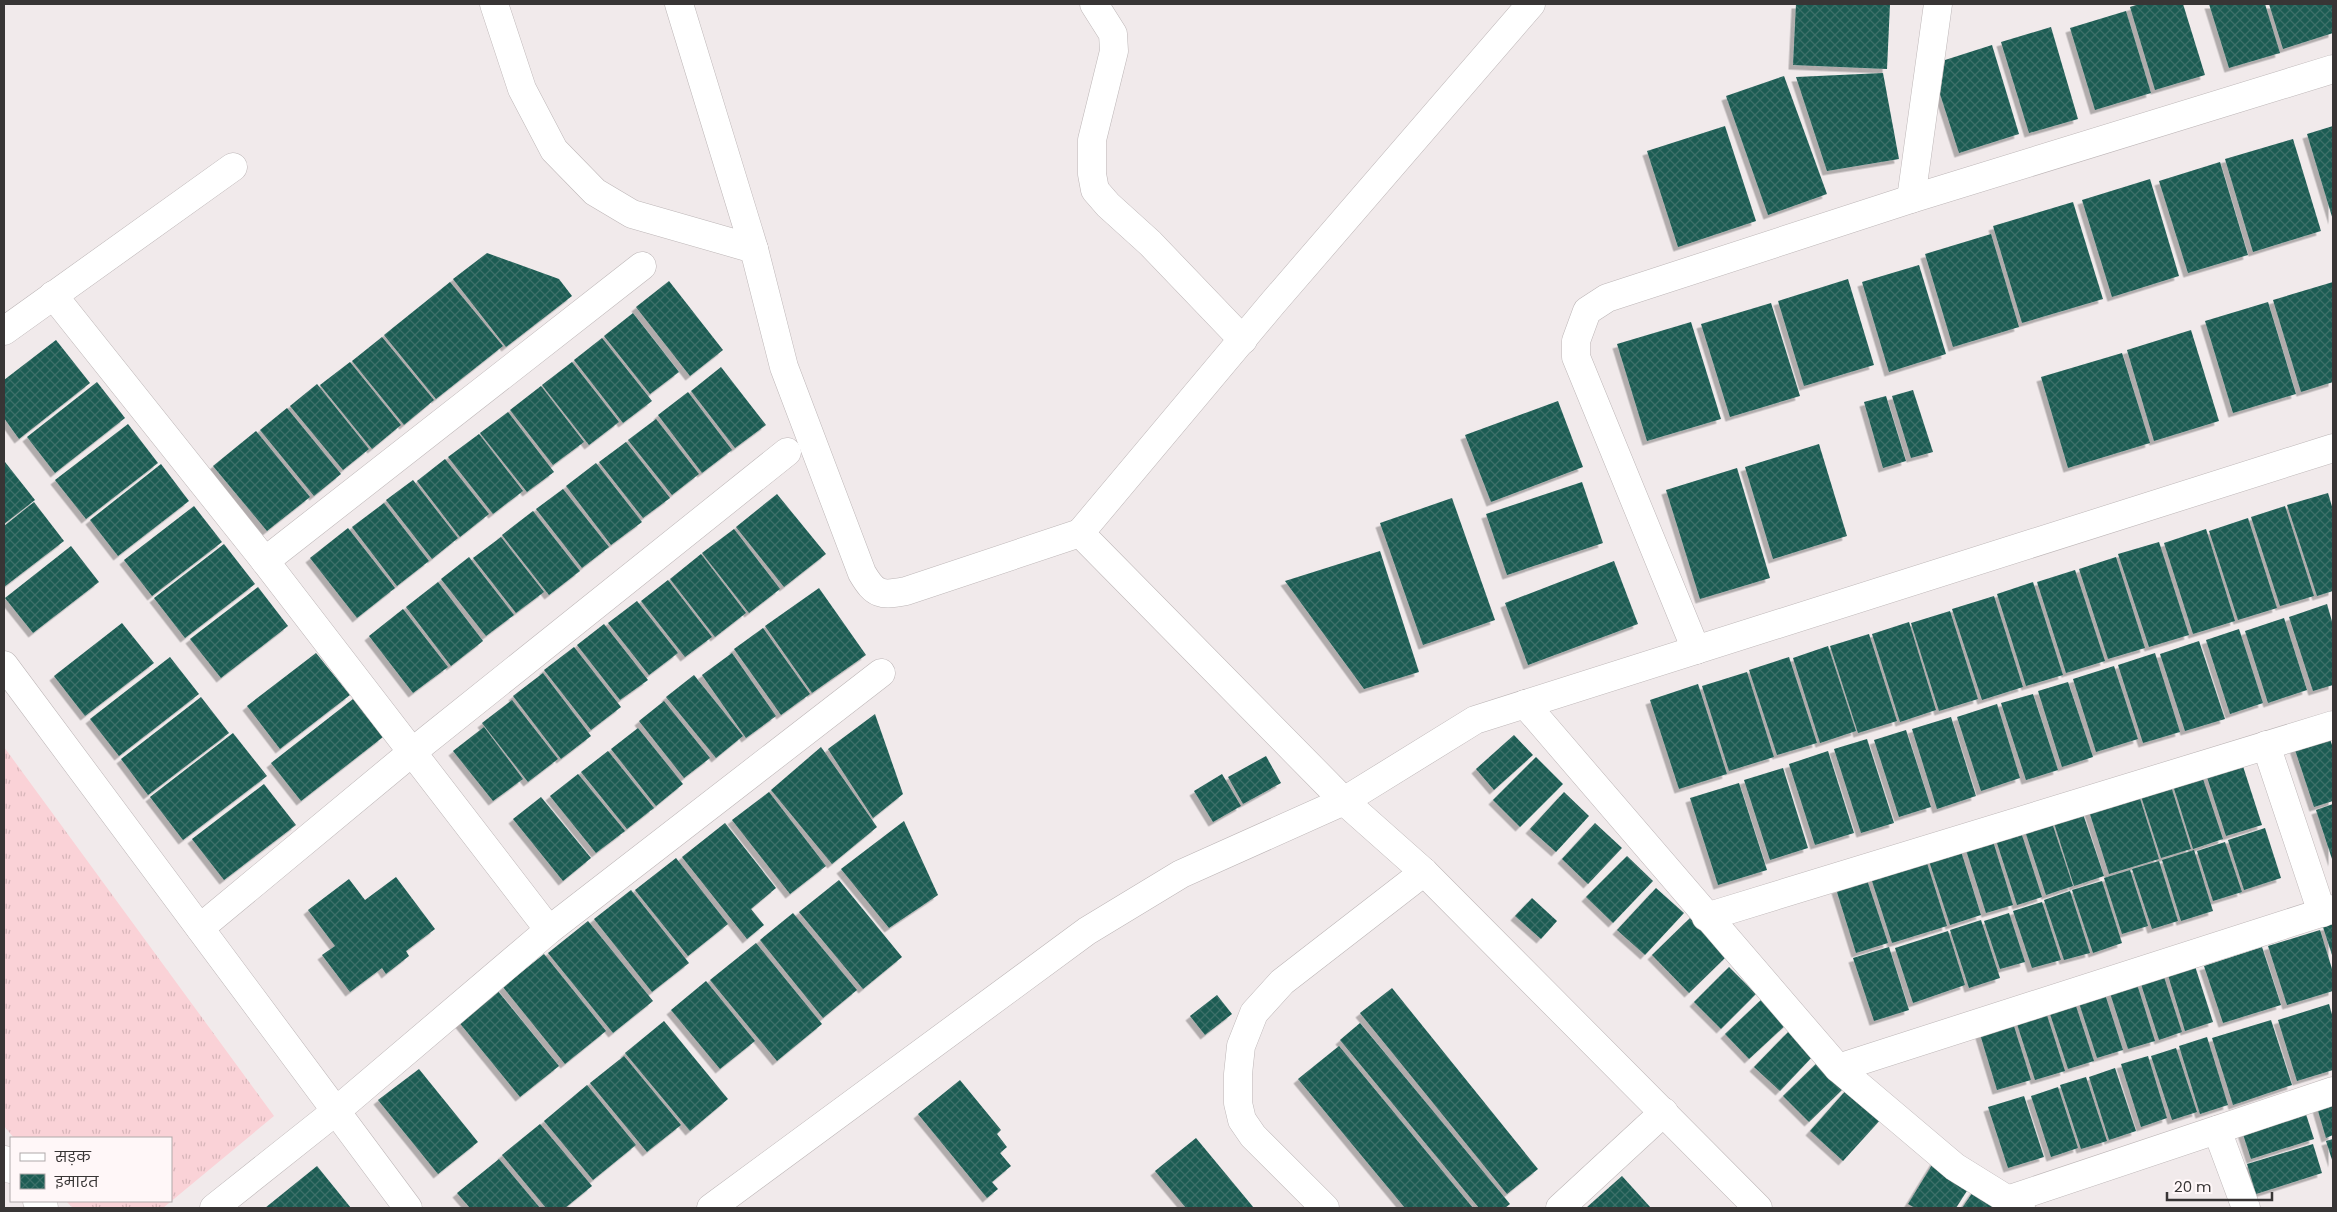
<svg xmlns="http://www.w3.org/2000/svg" width="2337" height="1212" font-family="Poppins,'Noto Sans Devanagari',sans-serif">
<style>
.grass{fill:url(#grass-tufts)}
.building{fill:url(#building-cross-hatch);filter:url(#shadow)}
.lines{fill:none;stroke-linecap:round;stroke-linejoin:round}
.minor-casing{stroke:#bdb6b7;stroke-width:29}
.minor{stroke:#fff;stroke-width:28}
</style>
<defs>
<pattern id="grass-tufts" width="24" height="20" patternUnits="userSpaceOnUse" patternTransform="scale(1.25)"><rect width="24" height="20" fill="#fad2d7"/><path d="M3 7l-1-3M5 7V3M7 7l1-3M15 17l-1-3M17 17v-4M19 17l1-3" fill="none" stroke="#d7b5b9"/></pattern>
<pattern id="building-cross-hatch" width="8" height="8" patternUnits="userSpaceOnUse" patternTransform="scale(1.25)"><rect width="8" height="8" fill="#1c5c53"/><path d="M0 0l8 8M0 8l8-8" fill="none" stroke="#3d7069"/></pattern>
<filter id="shadow"><feDropShadow dx="-4.5" dy="4.5" stdDeviation="0" flood-color="#0004"/></filter>
</defs>
<rect width="100%" height="100%" fill="#f1eaeb"/>
<path class="grass" d="M4 747 274 1116 163 1208H73L66 1201H171V1138H14L4 1126Z"/>
<g class="building">
<path d="M1796 4H1890L1887 69 1793 65Z"/>
<path d="M2139 4H2183L2205 75 2155 90 2130 7Z"/>
<path d="M2209 4H2265L2280 53 2229 68Z"/>
<path d="M2269 4H2332L2333 33 2283 49Z"/>
<path d="M2126 11 2151 93 2095 110 2070 28Z"/>
<path d="M2051 27 2078 119 2029 133 2001 42Z"/>
<path d="M1992 45 2019 134 1959 153 1940 94 1945 60Z"/>
<path d="M1883 73 1899 159 1827 171 1796 77Z"/>
<path d="M1784 76 1827 194 1768 215 1726 96Z"/>
<path d="M1725 126 1756 221 1678 247 1647 151Z"/>
<path d="M2333 126V220L2307 134Z"/>
<path d="M2293 139 2321 231 2253 252 2225 159Z"/>
<path d="M2220 162 2248 255 2188 273 2159 181Z"/>
<path d="M2150 179 2179 276 2112 297 2082 200Z"/>
<path d="M2073 202 2103 299 2022 323 1993 226Z"/>
<path d="M1991 234 2019 327 1953 347 1925 254Z"/>
<path d="M487 253 559 279 572 296 506 347 453 279Z"/>
<path d="M1919 265 1946 354 1889 372 1862 282Z"/>
<path d="M1848 279 1874 365 1804 386 1778 301Z"/>
<path d="M669 281 723 350 690 376 636 307Z"/>
<path d="M450 282 503 346 436 399 384 335Z"/>
<path d="M2333 282V382L2301 392 2273 300Z"/>
<path d="M2268 302 2296 394 2233 413 2205 321Z"/>
<path d="M1771 303 1800 396 1730 417 1701 324Z"/>
<path d="M633 313 679 372 650 394 604 336Z"/>
<path d="M1691 322 1721 419 1647 441 1617 344Z"/>
<path d="M2191 330 2219 421 2154 441 2127 350Z"/>
<path d="M382 337 434 400 404 425 352 361Z"/>
<path d="M602 338 652 401 623 423 574 360Z"/>
<path d="M56 340 90 383 19 439 4 418V380Z"/>
<path d="M2122 353 2150 443 2068 468 2041 377Z"/>
<path d="M350 362 401 425 372 449 320 385Z"/>
<path d="M572 362 619 422 589 445 542 385Z"/>
<path d="M721 367 766 425 735 448 691 391Z"/>
<path d="M97 382 125 418 55 473 27 437Z"/>
<path d="M317 384 369 449 343 470 290 406Z"/>
<path d="M541 386 584 442 553 465 510 410Z"/>
<path d="M1913 390 1933 452 1911 458 1892 396Z"/>
<path d="M688 392 732 450 702 473 658 415Z"/>
<path d="M1886 396 1906 461 1883 468 1864 402Z"/>
<path d="M1558 401 1583 467 1491 502 1465 435Z"/>
<path d="M287 408 341 474 314 496 260 430Z"/>
<path d="M508 412 554 472 527 492 480 433Z"/>
<path d="M656 419 699 474 672 495 628 440Z"/>
<path d="M128 424 158 463 86 519 55 480Z"/>
<path d="M256 431 310 497 267 531 213 466Z"/>
<path d="M479 434 523 491 493 514 448 457Z"/>
<path d="M626 442 670 498 643 518 599 462Z"/>
<path d="M1819 444 1847 536 1773 559 1745 467Z"/>
<path d="M445 459 489 514 460 537 417 481Z"/>
<path d="M5 462 35 500 4 524V463Z"/>
<path d="M596 463 642 522 611 545 566 486Z"/>
<path d="M161 464 189 501 118 556 90 520Z"/>
<path d="M1737 468 1770 578 1700 599 1666 490Z"/>
<path d="M413 480 458 538 432 559 386 500Z"/>
<path d="M1582 482 1603 543 1507 575 1486 514Z"/>
<path d="M563 489 609 547 582 568 536 509Z"/>
<path d="M2328 493 2333 510V591L2317 596 2287 505Z"/>
<path d="M777 494 826 554 784 587 736 527Z"/>
<path d="M1452 498 1495 620 1423 645 1380 523Z"/>
<path d="M34 502 64 541 4 587V526Z"/>
<path d="M384 503 429 561 397 586 352 527Z"/>
<path d="M194 506 222 542 152 596 124 560Z"/>
<path d="M2285 506 2314 596 2280 606 2251 517Z"/>
<path d="M533 511 580 571 549 595 502 535Z"/>
<path d="M2248 518 2277 608 2238 620 2209 531Z"/>
<path d="M348 528 395 588 357 618 310 558Z"/>
<path d="M734 529 780 589 749 613 702 553Z"/>
<path d="M2206 529 2235 621 2193 634 2164 543Z"/>
<path d="M501 537 544 592 516 613 473 558Z"/>
<path d="M2159 542 2189 635 2149 647 2118 554Z"/>
<path d="M224 544 255 584 185 638 154 598Z"/>
<path d="M71 546 99 582 33 633 5 598Z"/>
<path d="M1380 551 1419 672 1364 689 1285 581Z"/>
<path d="M701 554 746 613 715 637 670 579Z"/>
<path d="M469 557 514 615 486 636 441 579Z"/>
<path d="M2116 557 2145 648 2108 659 2079 569Z"/>
<path d="M1614 561 1638 624 1528 665 1505 603Z"/>
<path d="M2075 570 2105 661 2066 673 2037 582Z"/>
<path d="M668 580 712 637 685 657 641 601Z"/>
<path d="M438 582 483 641 451 666 406 607Z"/>
<path d="M2033 582 2063 675 2026 686 1997 594Z"/>
<path d="M258 587 288 626 221 678 190 639Z"/>
<path d="M819 588 866 655 812 693 765 626Z"/>
<path d="M1994 596 2023 687 1982 700 1952 609Z"/>
<path d="M637 601 678 653 649 675 608 623Z"/>
<path d="M2327 604 2333 625V685L2313 691 2289 617Z"/>
<path d="M403 609 448 667 413 693 369 636Z"/>
<path d="M1950 611 1978 699 1939 711 1911 623Z"/>
<path d="M2284 618 2307 690 2268 703 2245 631Z"/>
<path d="M1909 622 1936 710 1900 722 1872 634Z"/>
<path d="M122 623 154 663 85 716 54 676Z"/>
<path d="M604 624 648 680 620 700 577 645Z"/>
<path d="M763 628 810 694 781 715 734 649Z"/>
<path d="M2239 629 2263 703 2230 714 2206 640Z"/>
<path d="M1869 634 1897 721 1858 733 1830 646Z"/>
<path d="M2199 641 2225 719 2185 731 2160 654Z"/>
<path d="M1828 646 1856 731 1820 743 1793 658Z"/>
<path d="M574 647 621 707 591 730 544 670Z"/>
<path d="M316 653 350 695 280 749 247 706Z"/>
<path d="M732 653 776 716 746 738 702 675Z"/>
<path d="M2155 653 2180 732 2143 743 2118 665Z"/>
<path d="M170 657 199 694 119 756 90 719Z"/>
<path d="M1789 657 1817 743 1777 755 1749 670Z"/>
<path d="M2114 666 2138 739 2096 752 2073 679Z"/>
<path d="M1747 672 1774 757 1729 771 1702 686Z"/>
<path d="M543 673 591 736 561 759 513 696Z"/>
<path d="M694 675 743 736 716 758 666 697Z"/>
<path d="M2068 682 2093 757 2062 767 2038 691Z"/>
<path d="M1698 684 1727 774 1679 789 1650 700Z"/>
<path d="M2033 694 2058 770 2026 780 2001 703Z"/>
<path d="M201 697 229 733 148 795 121 759Z"/>
<path d="M353 699 383 737 301 801 271 763Z"/>
<path d="M512 700 558 759 528 782 482 723Z"/>
<path d="M664 701 710 758 684 778 639 721Z"/>
<path d="M1997 704 2020 778 1981 791 1957 717Z"/>
<path d="M875 714 903 794 873 818 828 749Z"/>
<path d="M1951 717 1976 796 1937 809 1912 729Z"/>
<path d="M484 727 523 779 493 801 453 751Z"/>
<path d="M638 728 683 784 656 806 611 749Z"/>
<path d="M1906 730 1931 807 1899 817 1874 740Z"/>
<path d="M233 733 267 776 183 840 150 797Z"/>
<path d="M1514 735 1533 755 1494 790 1476 769Z"/>
<path d="M2329 736 2333 748V801L2314 807 2294 747Z"/>
<path d="M1867 739 1894 823 1861 833 1834 749Z"/>
<path d="M821 747 877 827 832 864 771 790Z"/>
<path d="M608 751 654 808 627 829 581 772Z"/>
<path d="M1828 751 1854 833 1815 845 1789 764Z"/>
<path d="M1266 756 1281 783 1243 804 1228 777Z"/>
<path d="M1536 757 1563 784 1520 827 1493 800Z"/>
<path d="M2240 757 2262 825 2226 836 2204 768Z"/>
<path d="M1783 768 1808 848 1770 860 1744 780Z"/>
<path d="M2200 770 2223 839 2193 849 2171 779Z"/>
<path d="M578 774 625 831 596 853 550 796Z"/>
<path d="M1222 774 1241 806 1213 822 1194 791Z"/>
<path d="M2169 780 2191 849 2161 858 2139 790Z"/>
<path d="M1739 783 1767 870 1718 885 1690 798Z"/>
<path d="M264 784 296 825 224 880 192 839Z"/>
<path d="M769 792 826 866 790 894 732 820Z"/>
<path d="M1564 792 1589 816 1556 852 1530 829Z"/>
<path d="M2138 792 2159 859 2109 874 2088 808Z"/>
<path d="M541 797 591 858 563 881 513 819Z"/>
<path d="M2333 804V862L2316 810Z"/>
<path d="M2082 811 2104 876 2074 886 2053 820Z"/>
<path d="M2051 820 2073 886 2046 895 2024 828Z"/>
<path d="M904 821 938 895 889 928 841 869Z"/>
<path d="M725 823 776 888 751 909 764 925 747 939 682 857Z"/>
<path d="M1595 823 1622 848 1588 884 1562 859Z"/>
<path d="M2265 828 2281 878 2244 890 2228 840Z"/>
<path d="M2020 829 2042 897 2017 905 1995 837Z"/>
<path d="M1992 838 2013 905 1986 913 1965 847Z"/>
<path d="M2225 842 2242 892 2213 901 2197 851Z"/>
<path d="M1960 848 1981 915 1950 925 1928 858Z"/>
<path d="M2194 850 2213 911 2181 921 2162 860Z"/>
<path d="M1627 856 1653 881 1613 923 1586 897Z"/>
<path d="M676 858 728 924 688 956 635 890Z"/>
<path d="M1926 860 1947 926 1892 943 1871 878Z"/>
<path d="M2159 861 2178 921 2152 929 2132 869Z"/>
<path d="M2130 870 2148 926 2122 934 2104 878Z"/>
<path d="M396 877 435 929 406 951 409 956 386 974 382 968 350 992 322 955 335 946 308 910 349 879 365 900Z"/>
<path d="M839 880 902 957 863 989 799 912Z"/>
<path d="M1867 880 1888 943 1856 953 1836 889Z"/>
<path d="M2102 881 2122 943 2093 953 2072 890Z"/>
<path d="M1656 888 1684 913 1645 955 1617 930Z"/>
<path d="M631 890 689 963 652 992 594 919Z"/>
<path d="M2070 891 2090 953 2064 960 2044 900Z"/>
<path d="M1532 898 1557 921 1541 939 1515 916Z"/>
<path d="M2042 902 2061 960 2032 968 2013 911Z"/>
<path d="M793 913 857 990 823 1018 760 940Z"/>
<path d="M2009 913 2025 962 2000 969 1984 921Z"/>
<path d="M1690 918 1728 955 1689 993 1652 955Z"/>
<path d="M1981 920 2000 978 1969 988 1950 930Z"/>
<path d="M588 921 653 1001 613 1033 548 953Z"/>
<path d="M2333 924V958L2323 927Z"/>
<path d="M2320 930 2333 972V991L2287 1005 2268 946Z"/>
<path d="M1948 931 1965 985 1913 1003 1895 948Z"/>
<path d="M756 943 822 1024 777 1061 710 980Z"/>
<path d="M1889 947 1909 1010 1874 1021 1853 958Z"/>
<path d="M2262 947 2281 1005 2223 1023 2204 966Z"/>
<path d="M544 954 606 1031 565 1064 503 987Z"/>
<path d="M2194 963 2213 1022 2185 1031 2167 972Z"/>
<path d="M1729 967 1756 994 1721 1029 1694 1002Z"/>
<path d="M2163 974 2182 1032 2159 1040 2140 981Z"/>
<path d="M706 981 755 1041 720 1069 671 1010Z"/>
<path d="M2136 981 2155 1041 2128 1049 2109 990Z"/>
<path d="M1392 988 1538 1169 1507 1194 1360 1013Z"/>
<path d="M497 990 559 1066 520 1097 458 1021Z"/>
<path d="M2104 991 2123 1050 2097 1058 2078 1000Z"/>
<path d="M1217 995 1232 1014 1205 1035 1190 1016Z"/>
<path d="M1763 998 1788 1023 1749 1059 1725 1034Z"/>
<path d="M2075 1003 2094 1061 2068 1069 2049 1011Z"/>
<path d="M2329 1004 2333 1018V1070L2297 1081 2278 1020Z"/>
<path d="M2046 1012 2065 1071 2035 1080 2016 1021Z"/>
<path d="M2012 1020 2031 1080 1997 1090 1979 1031Z"/>
<path d="M2271 1020 2292 1085 2233 1105 2212 1038Z"/>
<path d="M664 1021 728 1099 690 1131 625 1053Z"/>
<path d="M1360 1023 1510 1204 1505 1208H1479L1340 1040Z"/>
<path d="M1789 1031 1814 1055 1780 1091 1754 1067Z"/>
<path d="M2207 1037 2228 1105 2200 1114 2179 1046Z"/>
<path d="M1339 1046 1473 1208H1405L1298 1079Z"/>
<path d="M2176 1048 2197 1112 2172 1120 2151 1056Z"/>
<path d="M624 1056 681 1125 647 1152 590 1083Z"/>
<path d="M2148 1056 2167 1118 2141 1127 2121 1064Z"/>
<path d="M1821 1059 1846 1086 1809 1122 1783 1096Z"/>
<path d="M2115 1068 2136 1131 2109 1140 2089 1077Z"/>
<path d="M419 1069 478 1142 438 1174 378 1100Z"/>
<path d="M2086 1077 2107 1141 2081 1149 2060 1085Z"/>
<path d="M960 1080 1001 1130 997 1134 1007 1147 1000 1153 1011 1166 992 1182 998 1189 987 1198 918 1114Z"/>
<path d="M587 1085 636 1145 593 1180 544 1121Z"/>
<path d="M2058 1087 2078 1148 2051 1157 2031 1096Z"/>
<path d="M1848 1088 1882 1118 1843 1161 1810 1131Z"/>
<path d="M2024 1096 2044 1157 2008 1168 1988 1107Z"/>
<path d="M2333 1099V1135L2326 1138 2316 1104Z"/>
<path d="M2304 1108 2314 1139 2251 1159 2241 1128Z"/>
<path d="M540 1124 592 1186 565 1208H546L502 1155Z"/>
<path d="M1196 1138 1254 1208H1186L1155 1171Z"/>
<path d="M2333 1139V1163L2326 1141Z"/>
<path d="M2313 1144 2322 1173 2256 1194 2247 1164Z"/>
<path d="M499 1159 540 1208H470L457 1193Z"/>
<path d="M1935 1160 1972 1183 1956 1208H1915L1908 1204Z"/>
<path d="M317 1166 351 1208H265Z"/>
<path d="M1622 1176 1651 1208H1586Z"/>
<path d="M1975 1189 2007 1208H1962Z"/>
</g>
<g class="lines">
<defs>
<g id="minor">
<path d="M494 4 522 89 554 150 595 192 632 214 754 249"/>
<path d="M679 4 754 249 784 367 862 573C875 595 881 596 906 591L1080 533 1344 801 1424 872 1758 1208"/>
<path d="M1094 4 1113 34 1114 51 1092 140V174L1095 190 1108 205 1150 243 1243 340"/>
<path d="M1911 199 1938 4"/>
<path d="M53 295 265 561 549 930"/>
<path d="M4 331 233 167"/>
<path d="M1080 533 1272 304 1531 4"/>
<path d="M265 561 642 266"/>
<path d="M1696 650 1576 357V341L1587 311 1607 298 1911 199 2333 69"/>
<path d="M4 665 408 1208"/>
<path d="M1525 704 1838 1068 1955 1167 2021 1208"/>
<path d="M2266 745 2322 913"/>
<path d="M1706 917 2333 725"/>
<path d="M200 928 411 753 787 452"/>
<path d="M1838 1068 2333 909"/>
<path d="M2217 1130 2246 1208"/>
<path d="M4 1160 11 1169"/>
<path d="M2007 1200 2333 1091"/>
<path d="M37 1201 44 1208"/>
<path d="M214 1208 336 1111 549 930 881 673"/>
<path d="M711 1208 1087 931 1181 874 1344 801 1475 720 2333 448"/>
<path d="M1325 1208 1253 1136 1242 1120 1238 1103V1074L1241 1046 1254 1013 1282 982 1424 872"/>
<path d="M1560 1208 1664 1112"/>
</g>
</defs>
<use href="#minor" class="minor-casing"/>
<use href="#minor" class="minor"/>
</g>
<rect width="2337" height="1212" fill="none" stroke="#383535" stroke-width="10"/>
<rect x="10" y="1137" width="162" height="65" fill="#fff7f8" stroke="#afa9aa"/>
<rect x="20" y="1153" width="25" height="8" fill="#ffffff" stroke="#afa9aa"/>
<text x="55" y="1162" font-size="15" fill="#383535">सड़क</text>
<rect x="20" y="1174" width="25" height="15" fill="url(#building-cross-hatch)" stroke="#afa9aa"/>
<text x="55" y="1187" font-size="15" fill="#383535">इमारत</text>
<path d="M2167 1192v8h105v-8" fill="none" stroke="#383535" stroke-width="2.5"/>
<text x="2174" y="1192" font-size="15" fill="#383535" stroke="#fff7f8" stroke-width="4" paint-order="stroke">20 m</text>
</svg>
